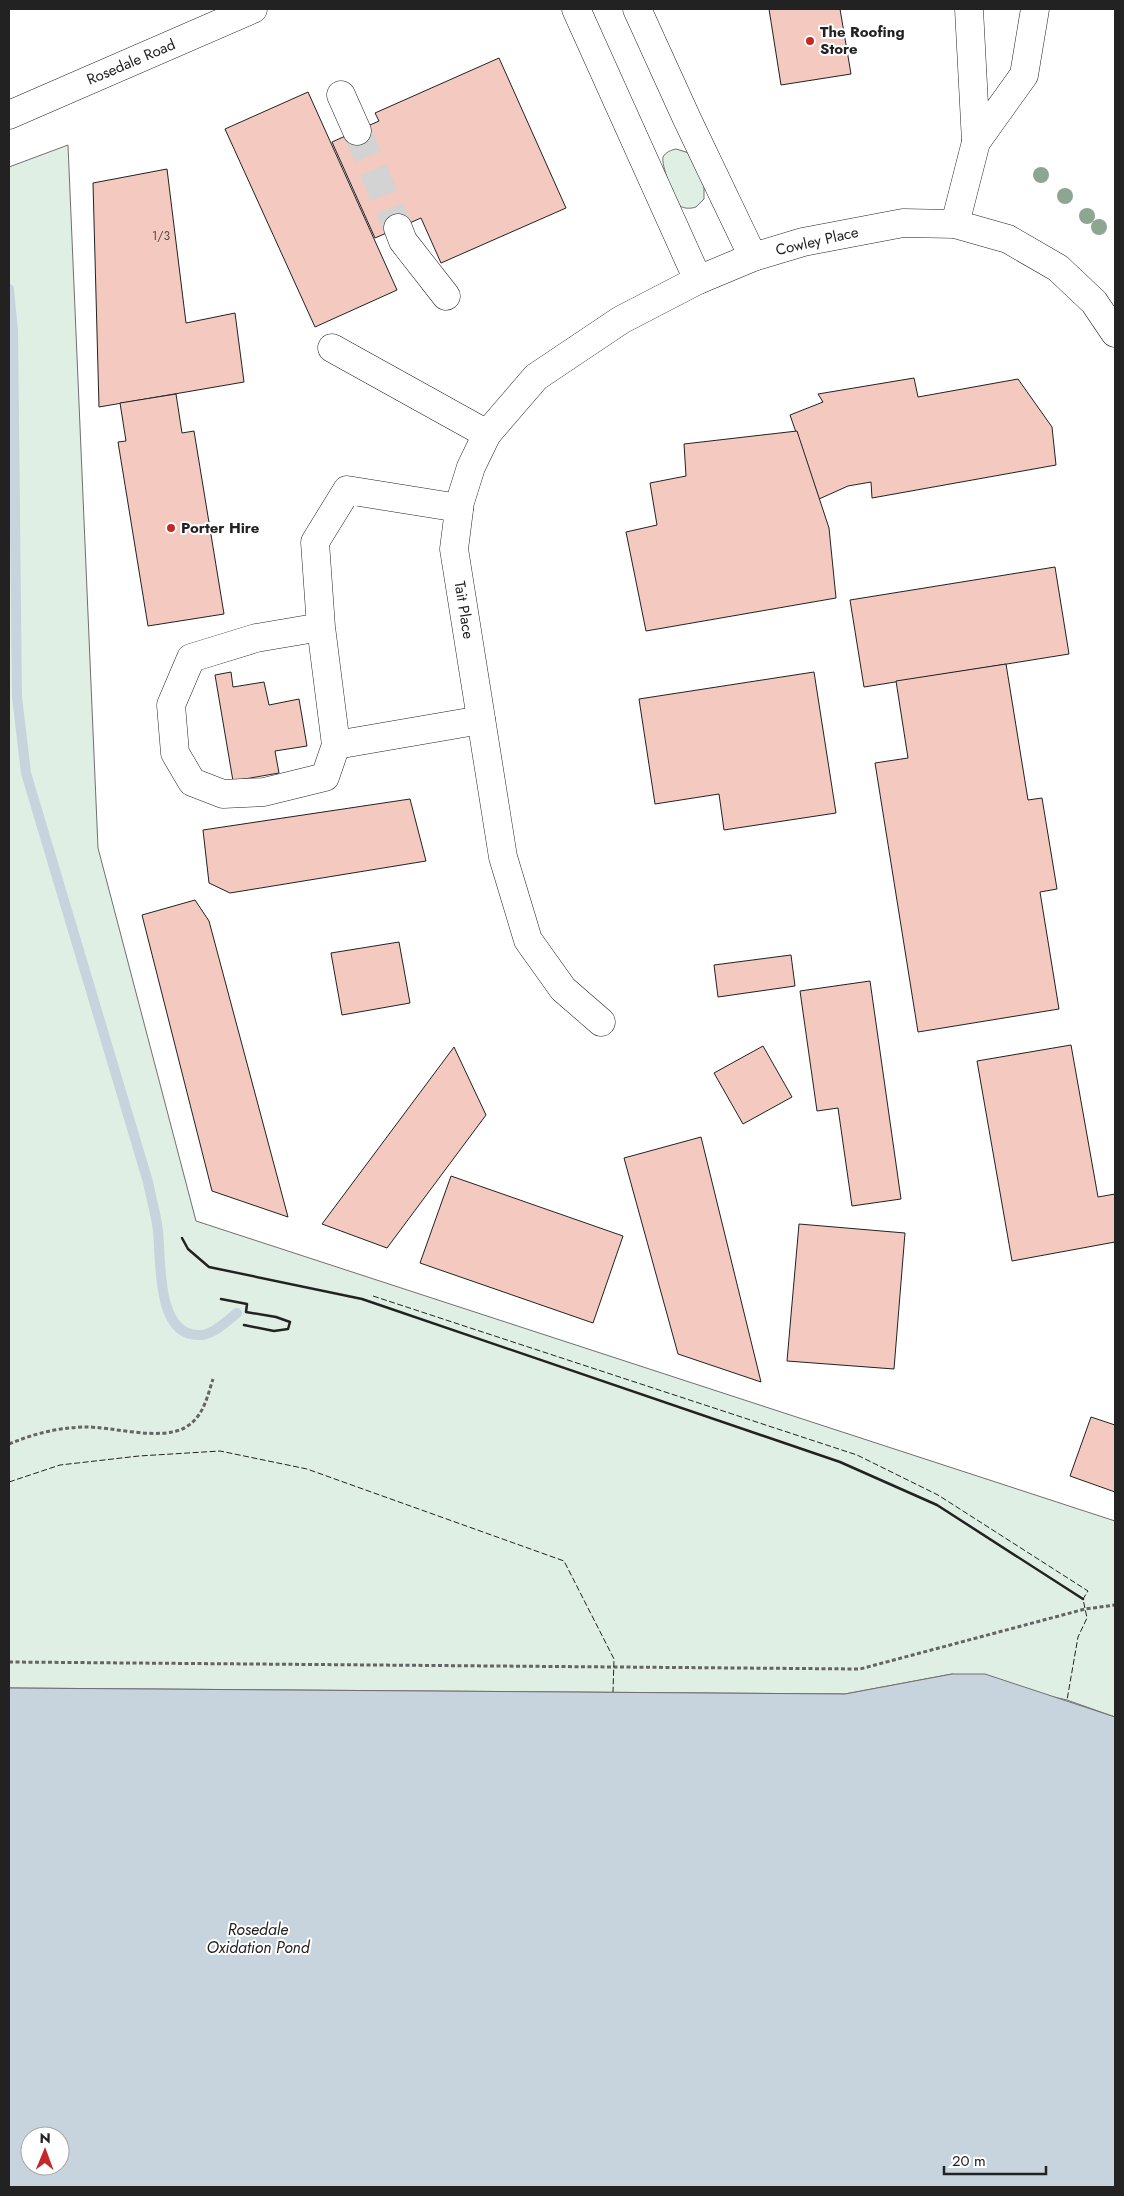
<svg xmlns="http://www.w3.org/2000/svg" width="1124" height="2196" font-family="Jost,sans-serif">
<style>
.green{fill:#e0efe3;stroke:#6f6f6f}
.water{fill:#c7d3dd;stroke:#6f6f6f;fill-rule:evenodd}
.lines{fill:none;stroke-linecap:round;stroke-linejoin:round}
.stream{stroke:#c7d3dd;stroke-width:10}
.building{fill:#f3c9c0;stroke:#222}
.minor-tunnel{stroke:#d3d3d3;stroke-width:28;stroke-dasharray:28 14;stroke-linecap:butt}
.minor-casing{stroke:#222;stroke-width:29}
.major-casing{stroke:#222;stroke-width:29}
.path{stroke:#646464;stroke-width:3;stroke-dasharray:4 2.5;stroke-linecap:butt}
.minor{stroke:#fff;stroke-width:28}
.major{stroke:#fff;stroke-width:28}
.fence{stroke:#222;stroke-width:1;stroke-dasharray:6 2.5;stroke-linecap:butt}
.wall{stroke:#222;stroke-width:2.5}
.tree{fill:#8da692}
.poi-dot{fill:#c62828;stroke:#fff;stroke-width:2}
.labels{text-anchor:middle;dominant-baseline:central;stroke-width:4;stroke-linejoin:round;paint-order:stroke}
.number-label{font-size:12px;fill:#564c4a}
.poi-label{font-size:15px;font-weight:bold;fill:#222;stroke:#fff;text-anchor:start}
.street-label{font-size:15px;fill:#222;stroke:#fff}
.water-label{font-size:16px;font-style:italic;fill:#222;stroke:#fff}
</style>
<rect width="100%" height="100%" fill="#fff"/>
<g class="green">
<path d="M68 145 98 848 196 1221 1115 1521V1717L1067 1700 952 1674 845 1694 9 1688V167Z"/>
<path d="M676 149 689 153 704 186V199L696 207C690 209 682 209 678 204 673 197 661 164 663 157 666 152 671 150 676 149Z"/>
</g>
<path class="water" d="M952 1674H985L1115 1717V2187H9V1688L845 1694ZM30 2136H60V2166H30Z"/>
<g class="lines">
<path class="stream" d="M9 289 13 331 17 697 26 773 148 1182C151 1198 156 1214 158 1231 161 1259 156 1335 198 1335 212 1336 227 1321 237 1313"/>
</g>
<g class="building">
<path d="M769 9H840L851 74 781 85Z"/>
<path d="M499 58 566 208 441 263 421 218 375 238 332 142 379 121 375 113Z"/>
<path d="M308 92 397 290 315 327 225 129Z"/>
<path d="M167 169 186 323 235 313 244 382 99 407 93 183Z"/>
<path d="M914 378 918 397 1018 379 1052 427 1056 465 872 498 871 482 848 486 819 499 790 415 823 402 818 394Z"/>
<path d="M176 394 182 433 194 431 224 614 148 626 118 442 126 441 120 403Z"/>
<path d="M797 431 829 528 836 598 646 631 626 532 657 525 650 483 686 476 684 444Z"/>
<path d="M1055 567 1069 654 864 687 850 600Z"/>
<path d="M1006 664 1028 800 1042 798 1057 889 1040 892 1059 1009 918 1032 875 763 908 758 896 681Z"/>
<path d="M231 672 233 687 264 682 269 705 299 699 307 746 275 751 279 773 233 781 215 675Z"/>
<path d="M814 672 836 813 724 830 719 794 655 804 639 699Z"/>
<path d="M410 799 426 861 230 893 209 883 203 830Z"/>
<path d="M195 900 209 921 288 1217 212 1191 142 915Z"/>
<path d="M399 942 410 1003 342 1015 331 953Z"/>
<path d="M791 955 795 986 718 997 714 965Z"/>
<path d="M870 981 901 1199 852 1206 838 1108 817 1111 800 991Z"/>
<path d="M1071 1045 1098 1197 1115 1194V1242L1012 1261 977 1061Z"/>
<path d="M763 1046 792 1097 743 1124 714 1073Z"/>
<path d="M454 1047 486 1115 387 1248 322 1224Z"/>
<path d="M701 1137 761 1382 678 1354 624 1158Z"/>
<path d="M451 1176 623 1236 593 1323 420 1263Z"/>
<path d="M799 1224 905 1233 894 1369 787 1361Z"/>
<path d="M1091 1417 1115 1425V1492L1070 1476Z"/>
</g>
<g class="lines">
<path class="minor-tunnel" d="M357 131 398 228"/>
<defs>
<g id="minor">
<path d="M576 9 698 280"/>
<path d="M637 9 687 119 753 257"/>
<path d="M969 9 976 142 1024 75 1035 9"/>
<path d="M341 95 357 131"/>
<path d="M955 224 976 142"/>
<path d="M398 228 403 241 446 296"/>
<path d="M332 348 487 434"/>
<path d="M321 627 256 638 191 658 171 705 175 753 192 782 223 794 264 792 325 777 336 745 321 627 315 542 347 490 459 508"/>
<path d="M336 745 481 720"/>
<path d="M601 1022 563 989 528 940 503 857 454 549 460 502 471 467 487 434 536 377 621 320 698 280 753 257 803 242 903 223 955 224 1008 239 1058 268 1094 302 1115 333"/>
</g>
<path id="major" d="M9 115 253 9"/>
</defs>
<use href="#minor" class="minor-casing"/>
<use href="#major" class="major-casing"/>
<g class="path">
<path d="M9 1444C33 1434 56 1428 83 1427 111 1426 161 1442 186 1427 204 1416 207 1397 213 1379"/>
<path d="M9 1662 860 1669 1085 1609 1115 1605"/>
</g>
<use href="#minor" class="minor"/>
<use href="#major" class="major"/>
<g class="fence">
<path d="M373 1296 857 1455 938 1495 1088 1591 1083 1599 1087 1618 1078 1637 1067 1700"/>
<path d="M9 1482 60 1465 139 1456 220 1451 307 1469 564 1561 614 1659 613 1692"/>
</g>
<g class="wall">
<path d="M182 1238 188 1249 209 1267 362 1299 840 1462 937 1505 1083 1599"/>
<path d="M221 1299 247 1304 246 1312 276 1317 290 1322 288 1329 274 1331 244 1325"/>
</g>
</g>
<g class="tree">
<circle cx="1041" cy="175" r="8"/>
<circle cx="1065" cy="196" r="8"/>
<circle cx="1087" cy="216" r="8"/>
<circle cx="1099" cy="227" r="8"/>
</g>
<g class="poi-dot">
<circle cx="810" cy="41" r="5"/>
<circle cx="171" cy="528" r="5"/>
</g>
<g class="labels">
<g class="number-label">
<text x="161" y="236">1/3</text>
</g>
<g class="poi-label">
<text x="820" y="32">The Roofing<tspan x="820" dy="17">Store</tspan></text>
<text x="181" y="528">Porter Hire</text>
</g>
<g class="street-label">
<text transform="translate(131 62) rotate(-23)">Rosedale Road</text>
<text transform="translate(817 241) rotate(-13)">Cowley Place</text>
<text transform="translate(464 610) rotate(81)">Tait Place</text>
</g>
<g class="water-label">
<text x="258" y="1929">Rosedale<tspan x="258" dy="18">Oxidation Pond</tspan></text>
</g>
</g>
<rect width="1124" height="2196" fill="none" stroke="#222222" stroke-width="20"/>
<g transform="translate(45 2151) rotate(1)"><circle r="24" fill="#ffffff" stroke="#a7a7a7"/>
<path d="M0-4L9 19L0 12L-9 19Z" fill="#c62828"/>
<text y="-8" font-size="14" font-weight="bold" text-anchor="middle" fill="#222222">N</text>
</g>
<path d="M944 2166v8h102v-8" fill="none" stroke="#222222" stroke-width="2.5"/>
<text x="952" y="2166" font-size="15" fill="#222222" stroke="#ffffff" stroke-width="4" paint-order="stroke">20 m</text>
</svg>
